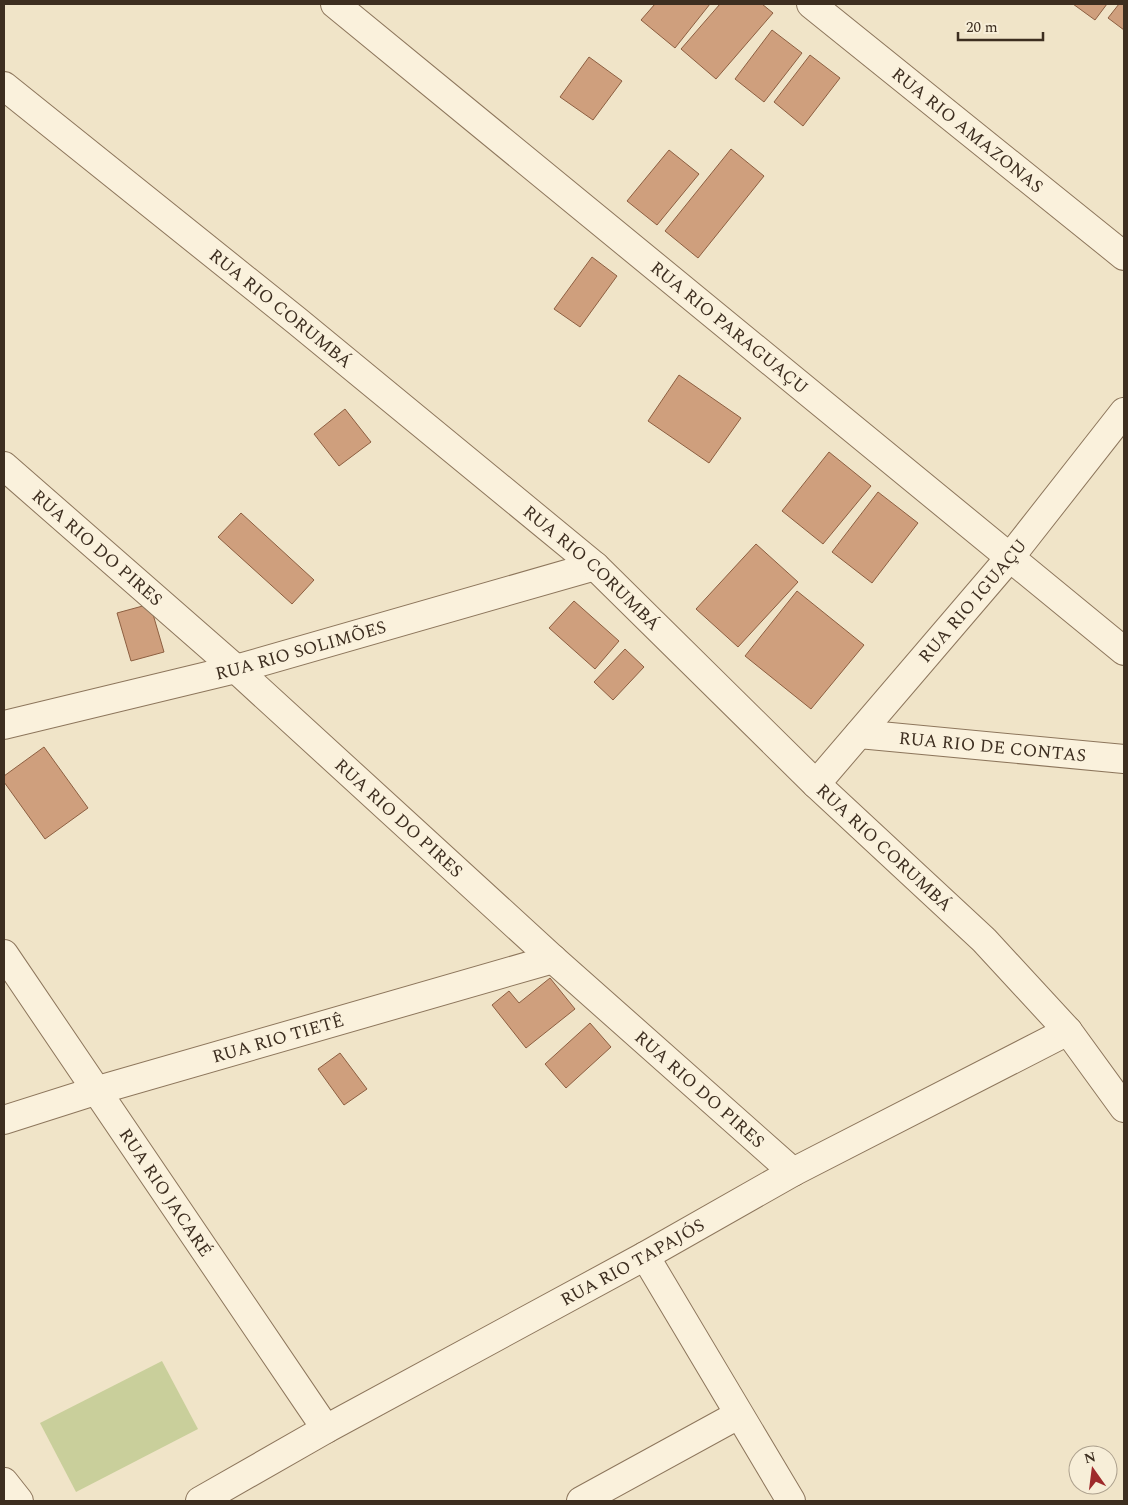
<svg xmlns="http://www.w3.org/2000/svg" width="1128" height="1505" font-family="Spectral,serif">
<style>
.green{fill:#c9cf9b}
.building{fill:#cf9f7d;stroke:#8d5f41}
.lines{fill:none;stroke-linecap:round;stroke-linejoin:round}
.minor-casing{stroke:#8d765c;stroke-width:30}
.tertiary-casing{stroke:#8d765c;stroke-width:30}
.minor{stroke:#faf1dc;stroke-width:28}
.tertiary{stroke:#faf1dc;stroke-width:28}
.labels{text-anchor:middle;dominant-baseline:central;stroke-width:5;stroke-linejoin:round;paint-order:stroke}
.street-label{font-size:18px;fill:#3d2e20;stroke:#f7eed8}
</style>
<rect width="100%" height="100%" fill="#f0e4c8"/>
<path class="green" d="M162 1361 198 1429 76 1492 40 1423Z"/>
<g class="building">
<path d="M655 4H710L675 48 641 20Z"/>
<path d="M720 4H762L773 13 716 79 681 49Z"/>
<path d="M1073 4H1107L1095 20Z"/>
<path d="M1119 4H1124V30L1108 18Z"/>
<path d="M772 30 802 53 764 102 735 79Z"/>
<path d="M810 55 840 78 803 126 774 102Z"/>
<path d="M589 57 622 81 593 120 560 97Z"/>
<path d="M731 149 764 176 698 258 665 231Z"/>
<path d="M669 150 699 174 657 225 627 201Z"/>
<path d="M592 257 617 276 580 327 554 309Z"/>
<path d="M679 375 741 418 709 463 648 421Z"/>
<path d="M345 409 371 442 339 466 314 434Z"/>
<path d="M829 452 871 486 823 544 782 511Z"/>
<path d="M878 492 918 523 872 583 832 552Z"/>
<path d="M241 513 314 580 292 604 218 537Z"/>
<path d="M756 544 798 582 738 647 696 609Z"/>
<path d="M797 591 864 645 811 709 745 656Z"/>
<path d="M574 601 619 641 595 669 549 628Z"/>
<path d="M150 604 164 652 131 661 117 613Z"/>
<path d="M625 649 644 667 613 700 594 682Z"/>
<path d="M44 747 88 808 45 839 4 782V776Z"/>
<path d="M550 978 575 1009 526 1048 492 1005 509 991 519 1003Z"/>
<path d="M590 1023 611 1047 566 1088 545 1064Z"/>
<path d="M340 1053 367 1089 344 1105 318 1069Z"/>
</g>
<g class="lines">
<defs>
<g id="minor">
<path id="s1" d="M335 4 1124 651"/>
<path id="s2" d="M811 4 1124 256"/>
<path id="s3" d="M4 466 236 669 553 959 793 1172"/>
<path id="s4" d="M4 725 236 669 595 566"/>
<path id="s5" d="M859 734 1124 759"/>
<path id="s6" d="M816 784 1011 556 1124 412"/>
<path id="s7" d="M4 954 326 1429"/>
<path id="s8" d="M4 1120 95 1091 553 959"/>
<path d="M645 1256 791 1501"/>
<path d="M4 1482 19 1501"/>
<path id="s9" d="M200 1501 326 1429 645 1256 793 1172 1068 1031"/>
<path d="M581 1501 738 1415"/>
</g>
<g id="tertiary">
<path id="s10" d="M4 86 297 321 595 566 816 784 984 940 1068 1031 1124 1108"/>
</g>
</defs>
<use href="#minor" class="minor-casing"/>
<use href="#tertiary" class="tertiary-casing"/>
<use href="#minor" class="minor"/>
<use href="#tertiary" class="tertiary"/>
</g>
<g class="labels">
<g class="street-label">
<text stroke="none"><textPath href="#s2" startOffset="201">RUA RIO AMAZONAS</textPath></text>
<text stroke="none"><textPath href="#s10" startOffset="355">RUA RIO CORUMBÁ</textPath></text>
<text stroke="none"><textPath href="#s1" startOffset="510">RUA RIO PARAGUAÇU</textPath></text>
<text stroke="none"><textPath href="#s3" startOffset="124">RUA RIO DO PIRES</textPath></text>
<text stroke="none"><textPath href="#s10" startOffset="760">RUA RIO CORUMBÁ</textPath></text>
<text stroke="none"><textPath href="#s6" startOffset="241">RUA RIO IGUAÇU</textPath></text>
<text stroke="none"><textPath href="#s4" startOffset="306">RUA RIO SOLIMÕES</textPath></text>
<text stroke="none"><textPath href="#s5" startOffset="134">RUA RIO DE CONTAS</textPath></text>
<text stroke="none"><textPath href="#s3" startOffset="529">RUA RIO DO PIRES</textPath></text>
<text stroke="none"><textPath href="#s10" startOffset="1165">RUA RIO CORUMBÁ</textPath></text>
<text stroke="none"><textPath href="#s8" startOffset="286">RUA RIO TIETÊ</textPath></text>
<text stroke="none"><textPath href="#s3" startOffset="934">RUA RIO DO PIRES</textPath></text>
<text stroke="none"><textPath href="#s7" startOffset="288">RUA RIO JACARÉ</textPath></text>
<text stroke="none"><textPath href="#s9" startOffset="494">RUA RIO TAPAJÓS</textPath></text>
</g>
</g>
<rect width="1128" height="1505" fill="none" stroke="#3d2e20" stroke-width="10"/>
<g transform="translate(1093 1470) rotate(346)"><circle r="24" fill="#f7eed8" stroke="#ada18e"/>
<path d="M0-4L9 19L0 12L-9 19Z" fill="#9e2a2b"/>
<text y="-8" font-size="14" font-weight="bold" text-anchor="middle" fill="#3d2e20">N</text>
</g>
<path d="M958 32v8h85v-8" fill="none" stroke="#3d2e20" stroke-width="2.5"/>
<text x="966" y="32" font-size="15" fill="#3d2e20" stroke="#f7eed8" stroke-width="4" paint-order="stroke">20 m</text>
</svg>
